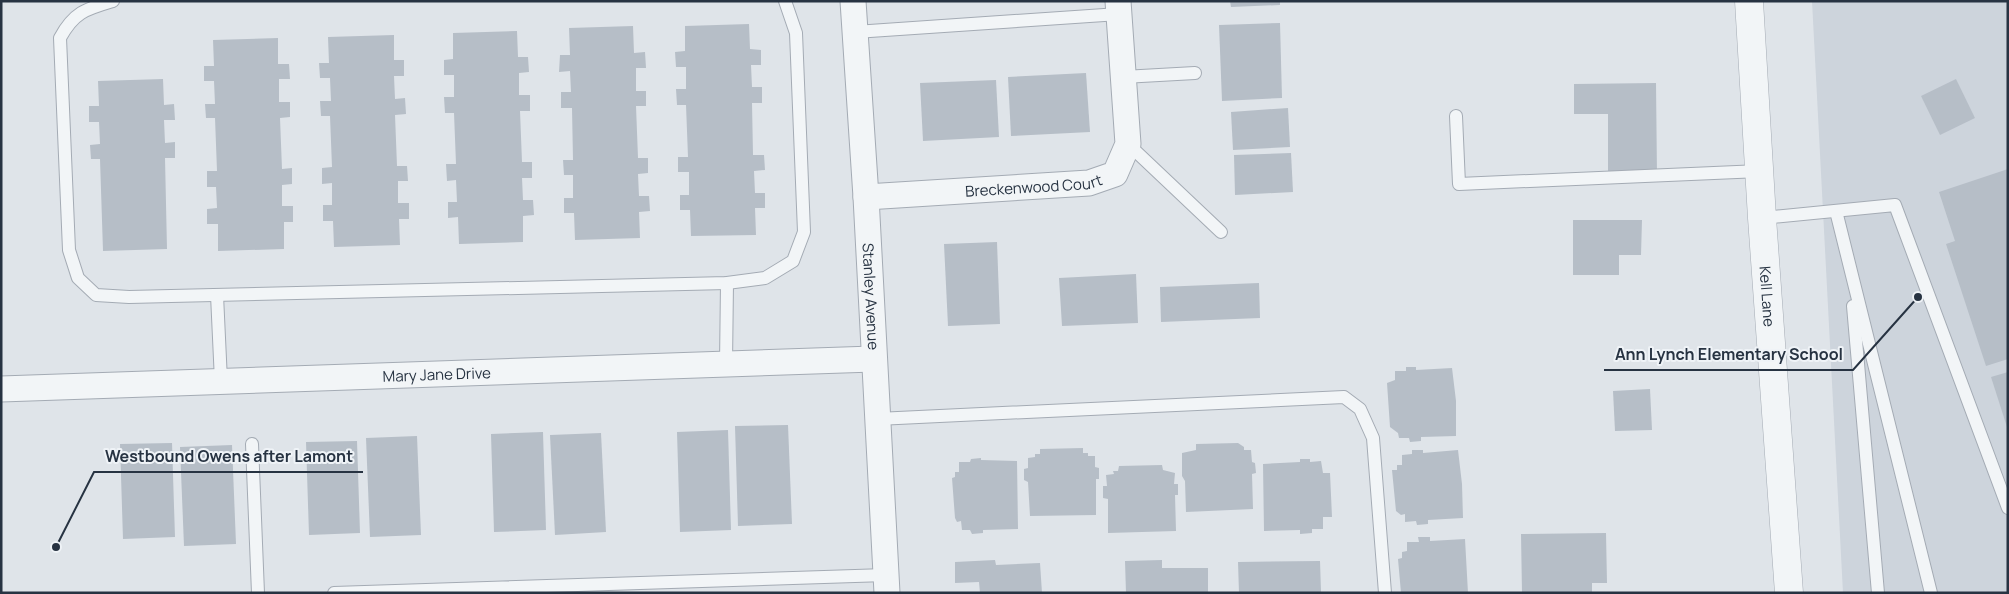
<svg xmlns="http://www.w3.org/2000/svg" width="2009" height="594" font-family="Manrope,sans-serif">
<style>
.built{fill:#cdd4dc}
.building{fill:#b6bec7}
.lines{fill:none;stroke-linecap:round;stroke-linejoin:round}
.service-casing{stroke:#a4abb4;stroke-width:14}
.minor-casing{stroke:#a4abb4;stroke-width:27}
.tertiary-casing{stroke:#a4abb4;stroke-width:29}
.service{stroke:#f2f5f7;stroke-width:12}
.minor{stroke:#f2f5f7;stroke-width:25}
.tertiary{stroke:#f2f5f7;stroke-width:28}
.labels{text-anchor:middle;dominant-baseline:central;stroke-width:4;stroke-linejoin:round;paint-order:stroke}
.street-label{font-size:15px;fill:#273342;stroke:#eff3f7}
.leader{fill:none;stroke:#273342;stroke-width:2}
.callout-dot{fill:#273342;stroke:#eff3f7;stroke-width:2}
.callout-label{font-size:16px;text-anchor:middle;font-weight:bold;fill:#273342;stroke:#eff3f7;stroke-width:4;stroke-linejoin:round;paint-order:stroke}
</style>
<rect width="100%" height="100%" fill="#dfe4e9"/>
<path class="built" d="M1812 1H2008V593H1843Z"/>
<g class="building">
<path d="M1230 1H1280V5L1231 7Z"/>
<path d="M1280 23 1282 98 1222 101 1219 25Z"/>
<path d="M749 24 750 49 761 50V65H751L752 87H762V103H752L753 155H764L765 170 754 171 755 193H765V208H755L756 235 691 236 690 210H680V195H689V172H678V157H688L686 105H677L676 89H686V67H676L675 52 685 51V26Z"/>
<path d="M633 26 634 53 645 52 646 68H636V91H646V106H636L638 158H648V173L638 174 639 196H649L650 211 639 212 640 238 575 240 574 213H564V198H573V175H564L563 160H573L572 108H561V92H571L570 71 559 72 560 55H570L569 28Z"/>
<path d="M517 31 518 57H528L529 72 519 73V95H530V111H520L522 162H532V178H522L523 200H533L534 215 523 216V242L459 244 458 217 448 218V202H457L456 180 447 181 446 164H456L454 113H445L444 97H454V75H444V60L453 59V33Z"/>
<path d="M394 35V60H404V76H394L395 99 405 98 406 114 395 115 397 166H407L408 181H398V203H409V219H399L400 245 334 247 333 221H323V205H332V183L322 184V168L332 167 330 116H321L320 101H331L330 78H320L319 63H329L328 37Z"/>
<path d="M278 38V64H289L290 79H279V102H290V117L280 118 282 169 292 168V184L282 185V206H293V222H284V249L218 251V224H207V209L217 208 216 187H207V171H217L215 118H206L205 104H215L214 81H204V66H214L213 40Z"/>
<path d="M1086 73 1090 132 1011 136 1008 77Z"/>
<path d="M163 79 164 105 174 104 175 120H164L165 143 175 142V158H165L167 249 103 251 100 159H91L90 145 100 144 99 122H89V106H99L98 81Z"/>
<path d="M1956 79 1975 118 1940 135 1921 96Z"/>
<path d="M996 80 999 137 923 141 920 83Z"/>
<path d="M1656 83 1657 176H1608V114H1574V84Z"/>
<path d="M1288 108 1290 147 1233 150 1231 112Z"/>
<path d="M1291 153 1293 192 1235 195 1234 155Z"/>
<path d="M2008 169V359L1986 366 1946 244 1955 241 1939 192Z"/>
<path d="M1573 220H1642L1641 255H1619V275H1573Z"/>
<path d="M997 242 1000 324 948 326 944 244Z"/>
<path d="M1136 274 1138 323 1062 326 1059 278Z"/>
<path d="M1259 283 1260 318 1161 322 1160 287Z"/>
<path d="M1406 367H1416V370L1452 368 1456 401V436L1421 437V441L1410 442 1409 438H1399L1398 433 1390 427 1387 383 1395 380V371H1406Z"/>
<path d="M2008 372V427H2007L1991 377Z"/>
<path d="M1650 389 1652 430 1615 431 1613 391Z"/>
<path d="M788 425 792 524 738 526 735 426Z"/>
<path d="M728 430 731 530 680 532 677 432Z"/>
<path d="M543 432 546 530 494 532 491 434Z"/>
<path d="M601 433 606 532 555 535 550 435Z"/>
<path d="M417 436 421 535 370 537 366 438Z"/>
<path d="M357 441 360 533 309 535 306 442Z"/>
<path d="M172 443 175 537 123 539 120 444Z"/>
<path d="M1238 443 1244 447V450H1251L1252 462 1255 463 1256 473 1252 474 1253 509 1186 512 1185 481 1182 476V453L1196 450V444Z"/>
<path d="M232 445 236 544 184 546 180 447Z"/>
<path d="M1083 448V453H1088V456H1095V467L1099 468V479H1096V515L1030 516 1028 482 1024 480V469L1028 468V458L1035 457V454H1040V449Z"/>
<path d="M1412 450H1423V453L1458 450 1462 484 1463 518 1428 520V524L1417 525 1416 521 1405 522V514L1401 515 1396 511 1392 470H1397V465H1402V455L1412 454Z"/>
<path d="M981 458V460L1017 461 1018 529 983 530V533L972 534 970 530H962L961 521 957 522 955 518 952 478 955 477V472H959V462H970L971 459Z"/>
<path d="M1300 459H1310V462L1321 461 1323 473H1330L1332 517H1323V529H1312V533L1300 534V530L1264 531 1263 464 1300 462Z"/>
<path d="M1162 465 1163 470 1175 473 1174 484H1178V495H1175L1176 531 1108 533V499L1103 498V486H1107L1106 475 1114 474 1113 471H1118L1119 466Z"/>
<path d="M1606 533 1607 583H1592V593H1522L1521 534Z"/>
<path d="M1418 537H1430V541L1465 539 1468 593H1401L1398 559 1402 558V552L1407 551V542H1419Z"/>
<path d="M995 560 996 565 1040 563 1042 593H980L979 582 955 583V562Z"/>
<path d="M1162 560V568H1208V593H1126L1125 561Z"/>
<path d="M1320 561 1321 593H1239L1238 562Z"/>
</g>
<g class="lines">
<defs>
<g id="service">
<path d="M113 1C86 9 74 12 60 38L69 250 78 278 96 295 129 297 727 283 765 278 793 261 804 232 796 33 785 1"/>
<path d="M855 32 1119 14"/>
<path d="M1123 77 1195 73"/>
<path d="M1456 116 1459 184 1760 171"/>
<path d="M1128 144 1221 232"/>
<path d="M1836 211 1931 593"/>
<path d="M1762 218 1895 205 2008 508"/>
<path d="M217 295 221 381"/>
<path d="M1853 306 1878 593"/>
<path d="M726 364 727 283"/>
<path d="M877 419 1344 397 1360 409 1373 438 1385 593"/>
<path d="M252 444 258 593"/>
<path d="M334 593 886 575"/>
</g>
<g id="minor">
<path id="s1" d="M853 1 866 197 887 593"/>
<path id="s2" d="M866 197 1089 183 1115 174 1128 144 1118 1"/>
<path id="s3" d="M1 389 873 359"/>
</g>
<g id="tertiary">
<path id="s4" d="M1749 1 1762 218 1789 593"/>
</g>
</defs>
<use href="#service" class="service-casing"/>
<use href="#minor" class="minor-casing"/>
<use href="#tertiary" class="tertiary-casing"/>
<use href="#service" class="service"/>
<use href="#minor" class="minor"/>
<use href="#tertiary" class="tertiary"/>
</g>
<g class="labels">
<g class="street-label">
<text stroke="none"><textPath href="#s2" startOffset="168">Breckenwood Court</textPath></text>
<text stroke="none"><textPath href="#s1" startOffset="296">Stanley Avenue</textPath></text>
<text stroke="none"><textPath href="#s4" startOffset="296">Kell Lane</textPath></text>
<text stroke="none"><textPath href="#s3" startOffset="436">Mary Jane Drive</textPath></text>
</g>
</g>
<path class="leader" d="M1918 297L1853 370H1604M56 547L94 472H363"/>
<g class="callout-dot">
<circle cx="1918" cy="297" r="5"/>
<circle cx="56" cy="547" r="5"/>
</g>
<g class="callout-label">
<text x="1729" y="360">Ann Lynch Elementary School</text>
<text x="229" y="462">Westbound Owens after Lamont</text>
</g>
<rect width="2009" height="594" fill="none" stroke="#273342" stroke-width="5"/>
</svg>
